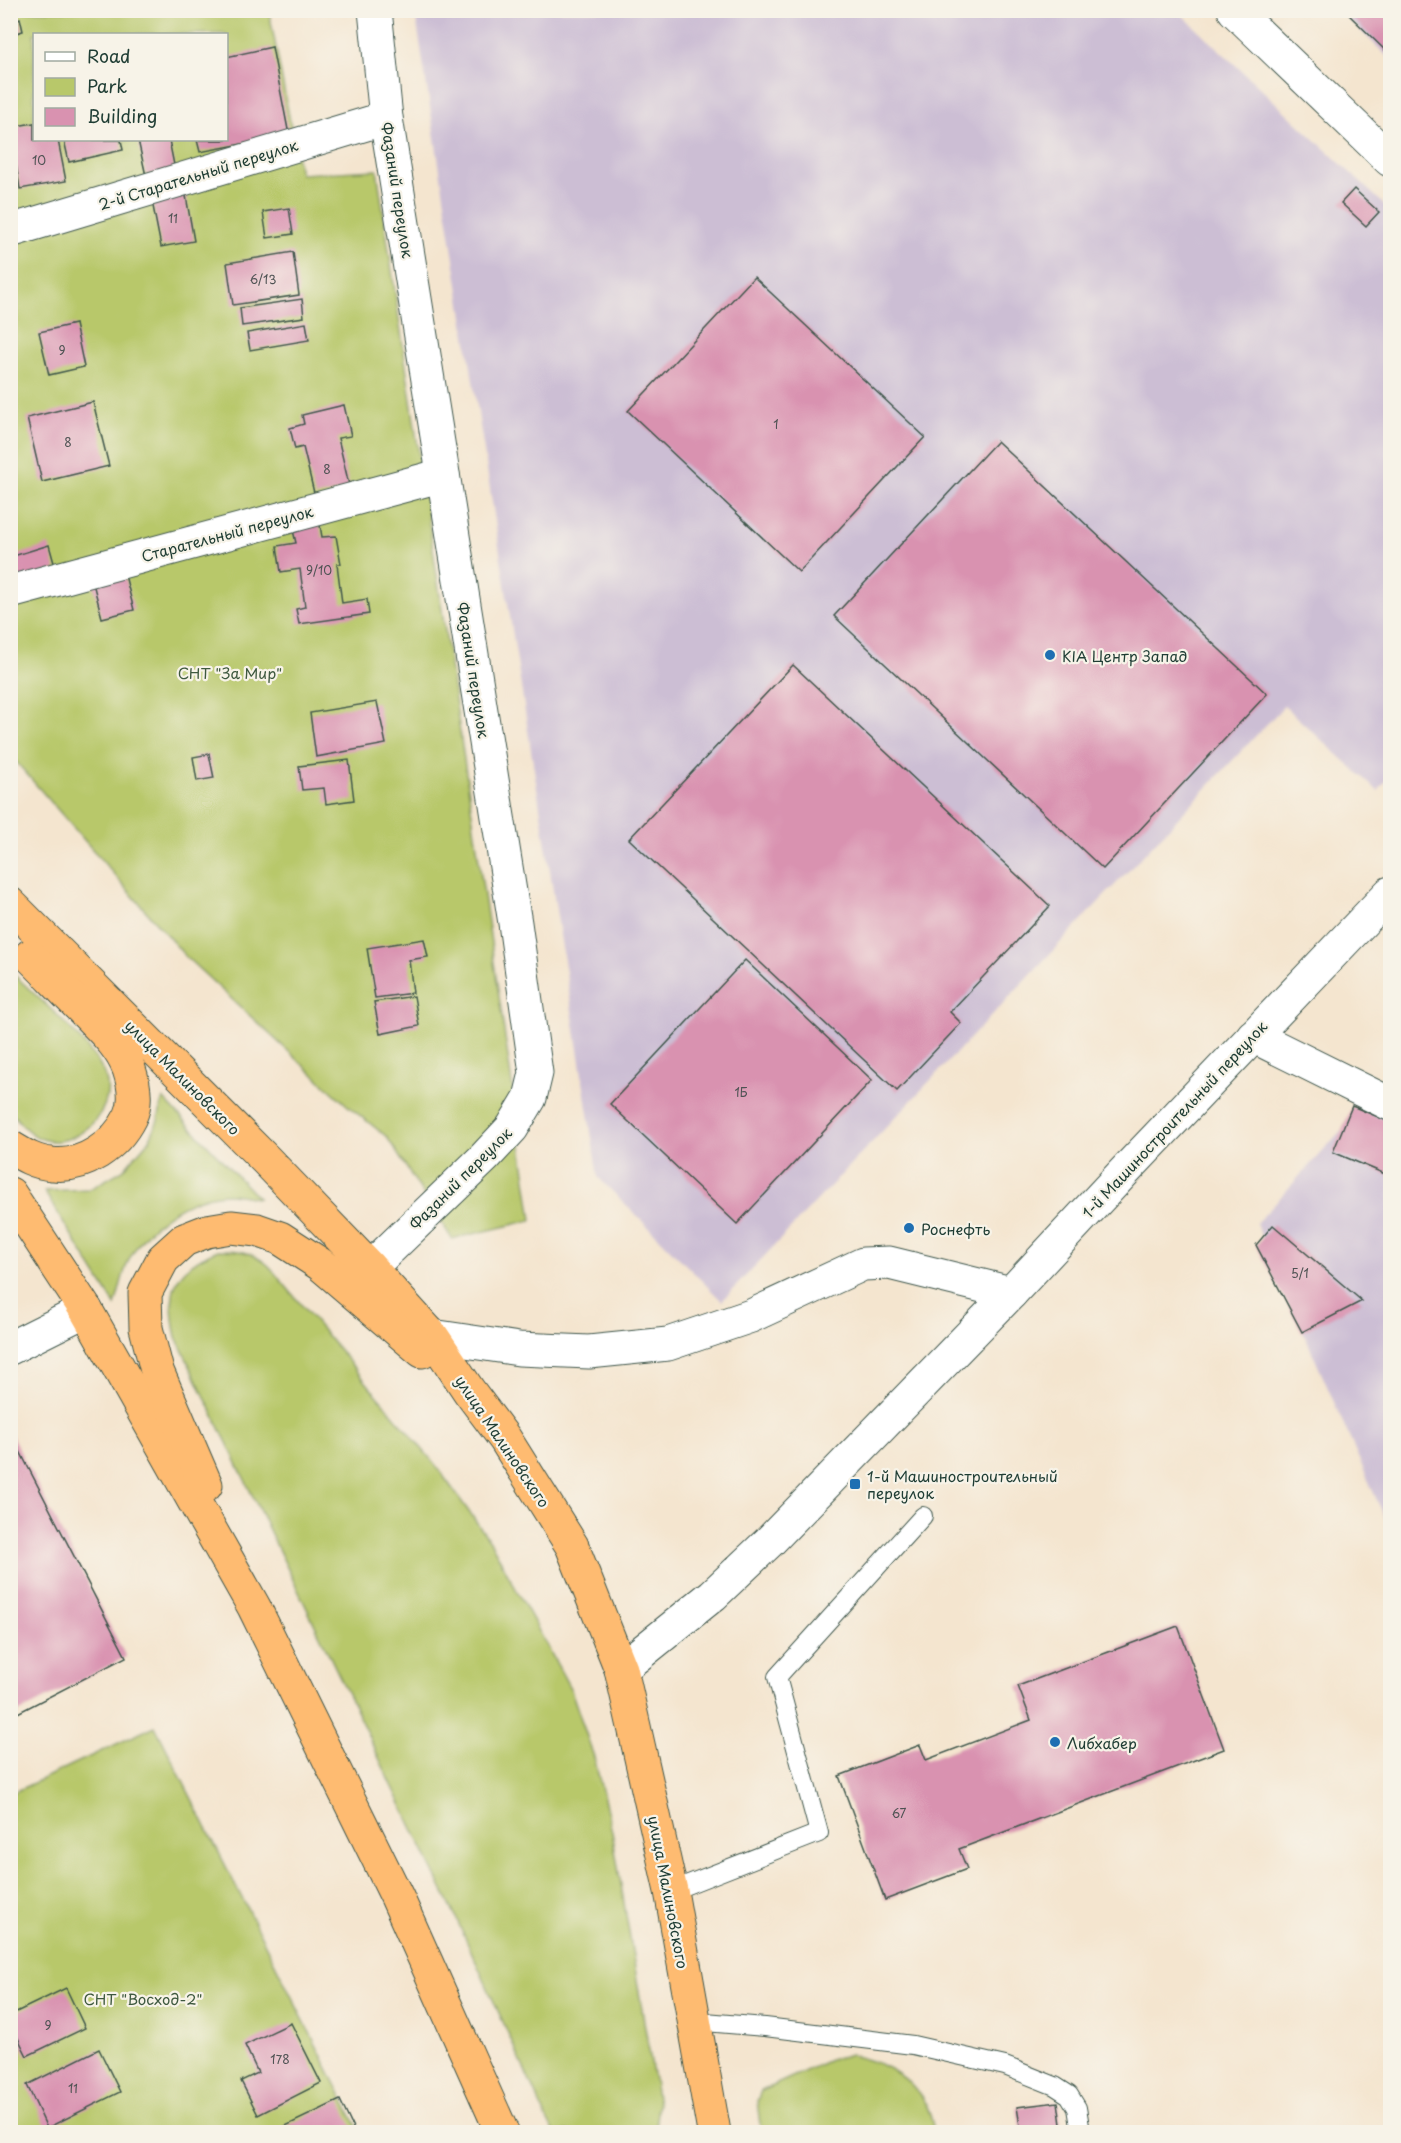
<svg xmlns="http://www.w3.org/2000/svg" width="1401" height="2143" font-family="'Playpen Sans',sans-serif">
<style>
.industrial{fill:#ccbed4}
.green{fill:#b8c86a;stroke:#6c824f;stroke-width:1.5;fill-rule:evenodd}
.building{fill:#d992b0}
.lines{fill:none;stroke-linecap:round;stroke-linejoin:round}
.service-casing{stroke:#3f564b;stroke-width:20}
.minor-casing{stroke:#3f564b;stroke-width:35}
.tertiary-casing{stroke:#3f564b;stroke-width:35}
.trunk-casing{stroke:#3f564b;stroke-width:35}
.service{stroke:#fff;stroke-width:18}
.minor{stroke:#fff;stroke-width:33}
.tertiary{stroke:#fff;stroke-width:33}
.trunk{stroke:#febb71;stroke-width:33}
.poi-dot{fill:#1f6fb2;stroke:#f7f3e8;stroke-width:2}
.labels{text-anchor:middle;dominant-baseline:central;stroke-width:4.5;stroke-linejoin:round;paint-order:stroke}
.number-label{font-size:12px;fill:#4e5253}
.street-label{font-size:15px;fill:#1f3d34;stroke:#f7f3e8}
.poi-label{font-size:15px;fill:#1f3d34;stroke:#f7f3e8;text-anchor:start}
.park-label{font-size:15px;fill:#3e593f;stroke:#f7f3e8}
</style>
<rect width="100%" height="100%" fill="#f7f3e8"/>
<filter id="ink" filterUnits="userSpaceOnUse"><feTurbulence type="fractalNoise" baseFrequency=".0167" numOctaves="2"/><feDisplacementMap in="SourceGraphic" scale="12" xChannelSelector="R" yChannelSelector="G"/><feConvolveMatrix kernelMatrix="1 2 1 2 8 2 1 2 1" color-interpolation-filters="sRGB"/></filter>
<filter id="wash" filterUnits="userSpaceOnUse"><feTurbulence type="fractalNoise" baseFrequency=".008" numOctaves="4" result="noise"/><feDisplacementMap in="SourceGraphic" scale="24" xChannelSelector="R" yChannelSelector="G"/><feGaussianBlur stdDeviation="1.35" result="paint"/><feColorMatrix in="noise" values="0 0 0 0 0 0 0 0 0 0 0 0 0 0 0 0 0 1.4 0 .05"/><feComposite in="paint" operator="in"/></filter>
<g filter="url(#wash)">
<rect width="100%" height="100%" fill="#f4e5cf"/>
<g class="industrial">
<path d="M415 11H1178L1390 210V776L1378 791 1284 706 722 1301 598 1177Z"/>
<path d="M1340 11H1390V59Z"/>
<path d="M1390 1077V1530L1256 1224Z"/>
</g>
<g class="green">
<path d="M10 11H269L300 174 377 170 532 1220 452 1239 387 1137 348 1106 186 957 11 756ZM34 34H226V140H34Z"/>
<path d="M10 971C36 996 97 1047 106 1079 116 1112 74 1151 42 1139 30 1135 18 1122 12 1112 7 1103 10 1086 10 1076 10 1041 10 1006 10 971Z"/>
<path d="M163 1098 258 1198C248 1197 236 1193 225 1194 185 1197 147 1224 129 1260 122 1274 120 1291 115 1305L44 1191 90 1189 123 1170 150 1139 158 1120Z"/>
<path d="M218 1250C240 1250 251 1251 268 1265L434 1463 490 1541 571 1690 594 1757 612 1832 658 2104 655 2128 653 2132H555L548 2122 458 1922 176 1337C166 1291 173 1268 218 1250Z"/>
<path d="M155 1726 360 2132H11L10 1794Z"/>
<path d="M850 2055C894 2065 927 2085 934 2132H761L757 2101 761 2091 834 2058Z"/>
</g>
<g id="blocks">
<g class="building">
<path d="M1344 10H1390V55Z"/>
<path d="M20 18 23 31 10 35V22Z"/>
<path d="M272 47 289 135 200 152 197 140H226V57Z"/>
<path d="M34 123V140H58L66 181 20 189 10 127Z"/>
<path d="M64 140H121L123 150 69 162Z"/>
<path d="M138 140H169L175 170 146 176Z"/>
<path d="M1354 189 1379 212 1366 226 1341 203Z"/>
<path d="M185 190 194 241 161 247 151 196Z"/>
<path d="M289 208 293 234 267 238 263 212Z"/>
<path d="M293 252 299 295 233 305 227 263Z"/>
<path d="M754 277 925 437 799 572 628 411Z"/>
<path d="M302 299 304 317 242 326 240 308Z"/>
<path d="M306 323 309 340 250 350 247 333Z"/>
<path d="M75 324 84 367 49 375 39 332Z"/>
<path d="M93 402 109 466 42 482 27 418Z"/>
<path d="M344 405 351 436 338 438 350 489 315 497 303 447 295 449 290 428 304 424 302 415Z"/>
<path d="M997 441 1267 694 1103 869 834 616Z"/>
<path d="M319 519 322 537 336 536 341 564H337L342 603 367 599 369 614 299 624 296 609 305 607 300 569 281 572 277 546 296 543 292 526Z"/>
<path d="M49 545 56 570 10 584V557Z"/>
<path d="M125 575 134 610 102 618 93 583Z"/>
<path d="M793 665 1050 906 950 1012 961 1023 897 1091 629 839Z"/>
<path d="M377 702 386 744 316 757 310 713Z"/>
<path d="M209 754 214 778 197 781 193 757Z"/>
<path d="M349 760 354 800 326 804 324 788 302 790 299 766Z"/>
<path d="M424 939 428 957 409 960 413 993 375 998 367 948Z"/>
<path d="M745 960 872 1080 737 1224 610 1104Z"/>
<path d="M414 996 419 1026 380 1034 374 1002Z"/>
<path d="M1352 1106 1390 1122V1176L1333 1152Z"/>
<path d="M1273 1225 1362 1301 1302 1332 1256 1245Z"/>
<path d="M10 1432 126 1657 10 1717Z"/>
<path d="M1178 1626 1224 1749 959 1849 967 1869 885 1900 839 1776 920 1745 926 1760 1031 1720 1018 1686Z"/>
<path d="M66 1988 85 2028 27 2056 10 2022V2015Z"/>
<path d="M291 2023 321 2083 258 2115 241 2081 258 2073 245 2045Z"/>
<path d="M99 2049 120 2092 47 2128 27 2085Z"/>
<path d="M340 2100 355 2132H278L277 2130Z"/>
<path d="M1058 2102 1062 2132H1021L1017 2107Z"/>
</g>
</g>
</g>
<g filter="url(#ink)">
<use href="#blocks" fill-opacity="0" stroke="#3f564b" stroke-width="1.5"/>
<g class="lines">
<defs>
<g id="service">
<path d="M671 1891 819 1833 777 1677 923 1516"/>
<path d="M693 2021 765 2027 913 2045 1005 2066 1055 2086 1069 2095 1077 2108 1081 2132"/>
</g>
<g id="minor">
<path d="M1234 10 1390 160"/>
<path d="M10 231 386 118"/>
<path d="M10 592 443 475"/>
<path d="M1253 1036 1390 1104"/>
<path d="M370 1268 484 1158 512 1128 530 1098 536 1073 515 923 386 118 375 10"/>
<path d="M432 1336 519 1349 589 1352 668 1344 751 1316 863 1264 889 1263 1011 1293"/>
<path d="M10 1348 86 1310"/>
</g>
<path id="tertiary" d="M621 1669 713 1595 769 1542 1011 1293 1124 1172 1390 893"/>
<g id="trunk">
<path d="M10 904 266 1160 370 1268 432 1336 469 1391 505 1439 572 1546 621 1669 671 1891 714 2132"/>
<path d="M10 1147C23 1155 36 1163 52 1164 84 1168 116 1145 130 1117 137 1103 134 1084 129 1069 120 1045 101 1029 84 1011 66 993 48 974 30 956"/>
<path d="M10 1194 86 1310 254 1607 397 1897 502 2132"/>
<path d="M206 1485 157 1371 146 1328 145 1293 163 1259 184 1240 207 1231 231 1227 257 1230 280 1238 320 1264 422 1351"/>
</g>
</defs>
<use href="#service" class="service-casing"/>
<use href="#minor" class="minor-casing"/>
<use href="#tertiary" class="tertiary-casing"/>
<use href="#trunk" class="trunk-casing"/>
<use href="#service" class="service"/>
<use href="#minor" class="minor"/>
<use href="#tertiary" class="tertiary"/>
<use href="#trunk" class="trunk"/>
</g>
</g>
<g class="poi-dot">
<circle cx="1050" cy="655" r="6"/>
<circle cx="909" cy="1228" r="6"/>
<rect x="849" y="1478" width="12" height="12" rx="3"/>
<circle cx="1055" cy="1742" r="6"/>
</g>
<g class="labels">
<g class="number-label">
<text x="39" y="160">10</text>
<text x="173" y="218">11</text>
<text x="263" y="279">6/13</text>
<text x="62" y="350">9</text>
<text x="776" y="424">1</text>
<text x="68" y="442">8</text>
<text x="327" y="469">8</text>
<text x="319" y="570">9/10</text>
<text x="741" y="1092">1Б</text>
<text x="1300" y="1273">5/1</text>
<text x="899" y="1813">67</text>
<text x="48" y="2025">9</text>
<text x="280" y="2059">178</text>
<text x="73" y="2088">11</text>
</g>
<g class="street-label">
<text transform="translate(198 174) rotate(-17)">2-й Старательный переулок</text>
<text transform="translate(398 190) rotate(81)">Фазаний переулок</text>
<text transform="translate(227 533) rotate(-15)">Старательный переулок</text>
<text transform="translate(474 670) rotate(81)">Фазаний переулок</text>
<text transform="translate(183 1077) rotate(45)">улица Малиновского</text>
<text transform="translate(1174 1119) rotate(-47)">1-й Машиностроительный переулок</text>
<text transform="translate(460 1178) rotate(-45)">Фазаний переулок</text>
<text transform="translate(503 1441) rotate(56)">улица Малиновского</text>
<text transform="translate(669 1892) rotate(79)">улица Малиновского</text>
</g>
<g class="poi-label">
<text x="1062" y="655">KIA Центр Запад</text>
<text x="921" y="1228">Роснефть</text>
<text x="867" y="1475">1-й Машиностроительный<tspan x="867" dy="17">переулок</tspan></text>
<text x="1067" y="1742">Либхабер</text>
</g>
<g class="park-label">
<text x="230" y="672">СНТ "За Мир"</text>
<text x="143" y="1998">СНТ "Восход-2"</text>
</g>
</g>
<rect width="1401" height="2143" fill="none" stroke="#f7f3e8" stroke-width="36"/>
<rect x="33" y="33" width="195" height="108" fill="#f7f3e8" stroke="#a1aaa0" stroke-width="1.5"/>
<rect x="45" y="52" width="30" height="9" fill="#ffffff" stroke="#a1aaa0" stroke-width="1.5"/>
<text x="87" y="63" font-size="18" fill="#1f3d34">Road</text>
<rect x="45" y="78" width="30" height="18" fill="#b8c86a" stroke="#a1aaa0" stroke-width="1.5"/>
<text x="87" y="93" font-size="18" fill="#1f3d34">Park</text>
<rect x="45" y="108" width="30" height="18" fill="#d992b0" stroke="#a1aaa0" stroke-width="1.5"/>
<text x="87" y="123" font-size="18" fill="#1f3d34">Building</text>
</svg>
